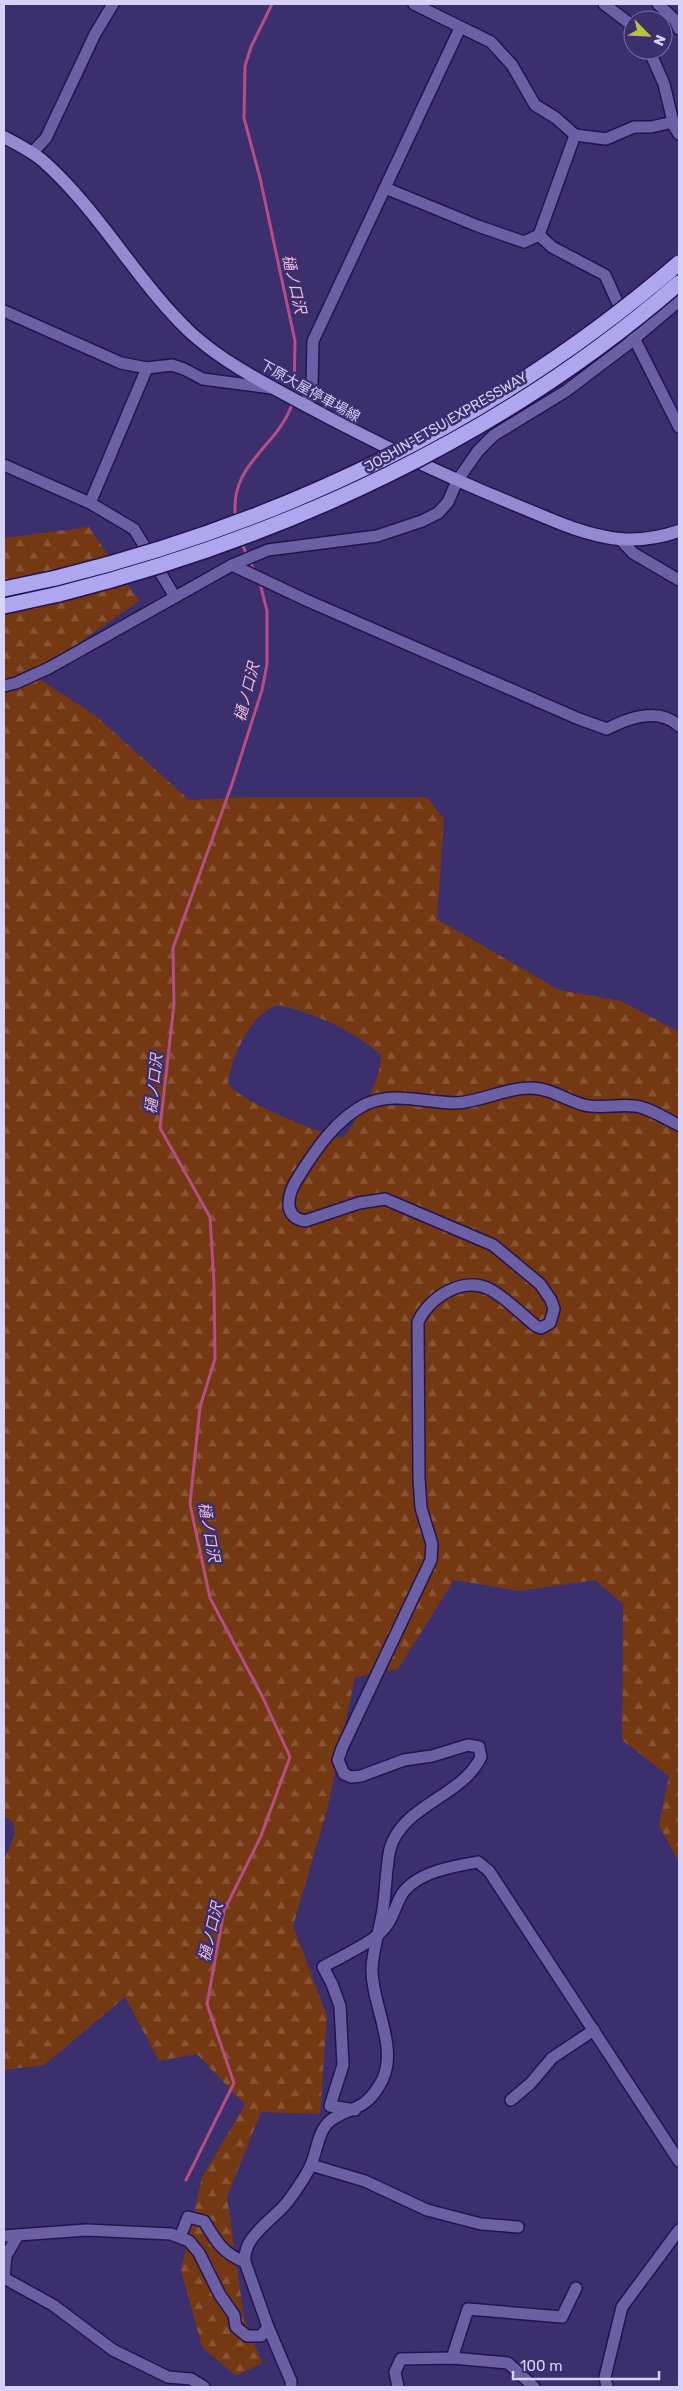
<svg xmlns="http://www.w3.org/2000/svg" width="683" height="2391" font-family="Rubik,'Noto Sans JP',sans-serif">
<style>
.forest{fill:url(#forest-firs);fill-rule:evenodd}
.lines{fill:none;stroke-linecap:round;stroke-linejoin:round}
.stream{stroke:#b64d85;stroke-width:3}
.minor-casing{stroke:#24134f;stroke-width:14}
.major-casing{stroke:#24134f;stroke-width:15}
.highway-casing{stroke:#24134f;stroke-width:18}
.minor{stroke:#6a60a3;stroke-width:11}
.major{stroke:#938ad1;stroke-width:12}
.highway{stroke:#afa6f0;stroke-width:15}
.highway-bridge-casing{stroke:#24134f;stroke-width:18;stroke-linecap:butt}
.highway-bridge{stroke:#afa6f0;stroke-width:15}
.labels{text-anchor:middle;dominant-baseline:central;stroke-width:5;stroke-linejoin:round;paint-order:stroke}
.street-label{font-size:14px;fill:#d6d2f8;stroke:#3b2f6d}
.water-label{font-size:15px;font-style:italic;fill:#f6bed8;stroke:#3b2f6d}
</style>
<defs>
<pattern id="forest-firs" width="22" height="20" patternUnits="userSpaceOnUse" patternTransform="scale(1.25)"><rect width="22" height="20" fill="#743912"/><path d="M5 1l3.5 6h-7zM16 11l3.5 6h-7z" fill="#875535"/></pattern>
</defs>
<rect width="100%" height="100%" fill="#3b2f6d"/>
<path class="forest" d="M89 527 139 601 33 675 96 716 189 800 256 797H427L444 819 437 919 559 990 621 1001 679 1032V1863L659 1825 669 1776 622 1740 623 1604 595 1580 520 1591 454 1580 398 1669 355 1677 327 1810 293 1926 327 2016 320 2114 261 2112 227 2197 244 2318 262 2363 236 2376 202 2347 181 2270 202 2177 245 2105 197 2054 159 2061 125 1997 44 2065 4 2070V1861L15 1833 13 1822 4 1816V538ZM279 1005C314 1013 354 1031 381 1055 382 1079 358 1119 343 1138 316 1132 245 1104 228 1084 231 1058 251 1011 279 1005Z"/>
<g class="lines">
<g class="stream">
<path d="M272 4 251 47 245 66 244 118 260 178 295 341 294 395"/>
<path d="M236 519C227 463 280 447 293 401"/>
<path d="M241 542 255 572"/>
<path d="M186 2180 234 2083 207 2004 224 1911 261 1836 290 1757 263 1698 210 1598 190 1504 200 1407 215 1359 214 1284 210 1217 160 1128 174 1004 173 948 232 784 262 690 267 664V611L260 583"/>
</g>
<defs>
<g id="minor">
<path d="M604 4 633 26"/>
<path d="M658 4 675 20 679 29"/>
<path d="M649 50 664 84 674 126 679 134"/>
<path d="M575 135 606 139 634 127H651L673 122"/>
<path d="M32 153 46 138 95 34 113 4"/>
<path d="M385 188 478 226 524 242 539 235 575 135 556 118 535 105 512 65 491 42 414 4"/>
<path d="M539 235 552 247 605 275 624 317"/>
<path d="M4 311 121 363 147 368 172 365 184 369 203 379 271 388"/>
<path d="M632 334 679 427"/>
<path d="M306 406 312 385 313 341 460 28"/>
<path d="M4 465 90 503 134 529 175 597"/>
<path d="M90 503 147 368"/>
<path d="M620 539 633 553 679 580"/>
<path d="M232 565 306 600 579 719 607 729C628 718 659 707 679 726"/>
<path d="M4 686 16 683 49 668 232 565 268 550 377 536 422 521 438 513 448 502 457 481 478 451 494 435 566 391 628 344 679 301"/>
<path d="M511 2100 531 2083 552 2058 594 2030"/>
<path d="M355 2110 330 2106 343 2065 340 2006 332 1984 323 1967C338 1958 367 1945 379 1934 392 1923 394 1908 402 1894 417 1872 454 1866 478 1862L489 1871 679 2161"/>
<path d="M311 2165 365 2181 427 2210 481 2224 518 2227"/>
<path d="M4 2236 86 2230 171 2234 189 2241 199 2253 220 2295 234 2315 236 2327 247 2336H261L268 2327"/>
<path d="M180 2237 188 2217 204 2221C216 2241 223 2254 245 2262"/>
<path d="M4 2278 53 2305 113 2350 168 2377 191 2379 204 2387"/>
<path d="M4 2279 6 2256 18 2235"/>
<path d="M452 2358 468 2309 562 2317 576 2288"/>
<path d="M291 2387V2381L268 2327 245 2262C242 2236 275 2219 289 2200 297 2189 306 2176 311 2165 317 2151 318 2130 331 2120 351 2106 363 2112 379 2086 402 2051 371 2006 372 1968 373 1948 380 1929 383 1909 386 1891 386 1866 390 1849 402 1805 462 1797 481 1757L479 1747 468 1745 432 1756 404 1760 361 1776 351 1777 344 1774 338 1760 342 1748 431 1560 432 1544 421 1508 419 1478 418 1322C429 1297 464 1275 491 1290 506 1298 522 1315 536 1326L541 1328 550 1323 554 1309 551 1300 540 1284 493 1245 385 1199 359 1203 305 1221C280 1217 289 1191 299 1176 316 1149 336 1119 366 1104 394 1091 426 1103 456 1103 481 1102 504 1088 530 1088 550 1088 566 1100 584 1105 600 1109 618 1104 634 1106 648 1107 666 1119 679 1125"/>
<path d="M398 2387 395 2372 401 2359 452 2358 508 2363 534 2387"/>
<path d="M607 2387 605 2377 622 2307 679 2230"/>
</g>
<path id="major" d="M4 137C17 144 31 151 42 160 100 211 136 281 191 333 224 363 266 384 305 405 372 441 440 474 511 503 546 517 581 535 619 539 639 541 661 537 679 531"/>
<g id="highway">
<path d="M4 589 56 578"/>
<path d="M4 606 59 594"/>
</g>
</defs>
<use href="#minor" class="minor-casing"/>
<use href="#major" class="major-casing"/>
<use href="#highway" class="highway-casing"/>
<use href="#minor" class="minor"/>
<use href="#major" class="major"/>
<use href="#highway" class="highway"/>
<defs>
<g id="highway-bridge">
<path d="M56 578C285 522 500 418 679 263"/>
<path d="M59 594C285 537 502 437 679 283"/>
</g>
</defs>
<use href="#highway-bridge" class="highway-bridge-casing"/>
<use href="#highway-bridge" class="highway-bridge"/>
</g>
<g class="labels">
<g class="street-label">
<text transform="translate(310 391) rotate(29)">下原大屋停車場線</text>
<text transform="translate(446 422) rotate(-30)">JOSHIN-ETSU EXPRESSWAY</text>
</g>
<g class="water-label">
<text transform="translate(294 284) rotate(77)">樋ノ口沢</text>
<text transform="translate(247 692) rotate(-76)">樋ノ口沢</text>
<text transform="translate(154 1084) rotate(-84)">樋ノ口沢</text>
<text transform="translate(209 1532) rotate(80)">樋ノ口沢</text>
<text transform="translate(211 1932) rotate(-77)">樋ノ口沢</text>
</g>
</g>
<rect width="683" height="2391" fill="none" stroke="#d6d2f8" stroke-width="10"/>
<g transform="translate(648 35) rotate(114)"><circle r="24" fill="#3b2f6d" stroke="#7970a5"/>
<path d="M0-4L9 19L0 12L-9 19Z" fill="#bebf42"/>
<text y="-8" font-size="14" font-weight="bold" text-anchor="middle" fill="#d6d2f8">N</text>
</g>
<path d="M513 2371v8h146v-8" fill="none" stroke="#d6d2f8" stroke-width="2.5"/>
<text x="520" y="2371" font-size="15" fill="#d6d2f8" stroke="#3b2f6d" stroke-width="4" paint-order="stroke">100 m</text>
</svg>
